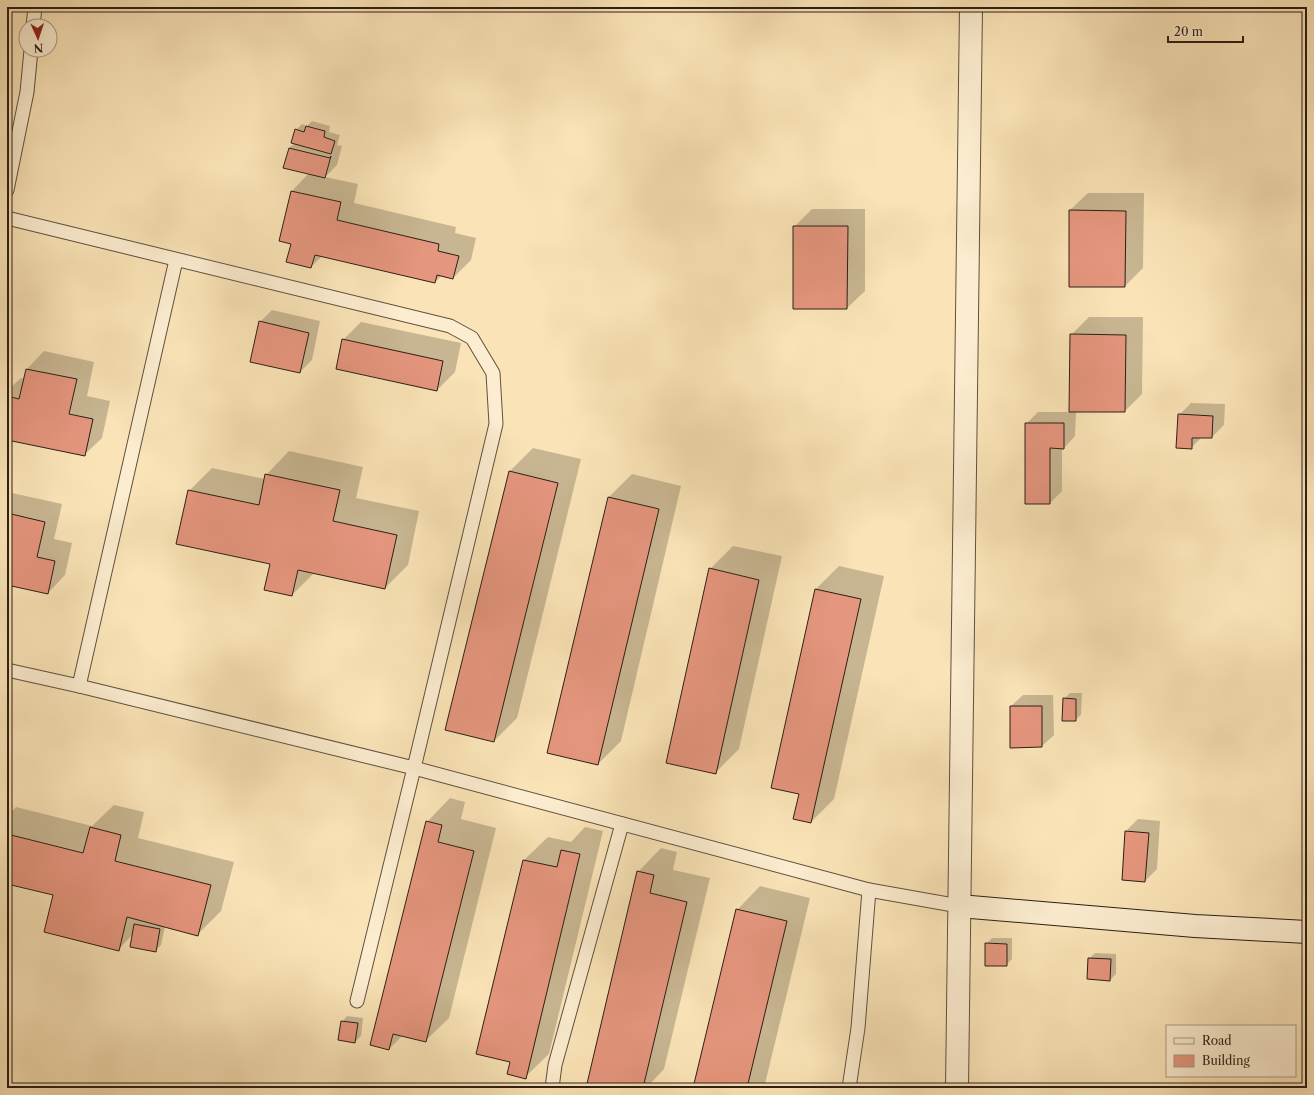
<svg xmlns="http://www.w3.org/2000/svg" width="1314" height="1095" font-family="'Libre Caslon Text',serif">
<style>
.shadow{fill:#0003}
.building{fill:#e5967e;stroke:#2c1e17}
.lines{fill:none;stroke-linecap:round;stroke-linejoin:round}
.lane-casing{stroke:#60503f;stroke-width:15}
.street-casing{stroke:#60503f;stroke-width:24}
.secondary-casing{stroke:#2c1e17;stroke-width:24}
.lane{stroke:#fcedd0;stroke-width:13}
.street{stroke:#fcedd0;stroke-width:22}
.secondary{stroke:#fcedd0;stroke-width:22}
</style>
<rect width="100%" height="100%" fill="#fae4b7"/>
<filter id="stains"><feTurbulence type="fractalNoise" baseFrequency=".005" numOctaves="4"/><feColorMatrix values="0 0 0 0 .2 0 0 0 0 .09 0 0 0 0 .02 0 0 0 .5 -.17"/></filter>
<radialGradient id="worn" r=".72"><stop offset=".6" stop-color="#630" stop-opacity="0"/><stop offset="1" stop-color="#630" stop-opacity=".3"/></radialGradient>
<g class="shadow">
<path d="M312 121 330 126 329 132 340 135 337 145 342 146 337 165 325 177 358 184 354 203 456 227 455 233 476 238 471 260 453 278 442 275 435 282 322 256 311 267 292 243 280 240 292 191 309 173 284 167 289 148 295 143 296 130 302 124 307 126Z"/>
<path d="M1088 193H1144L1143 268 1125 286 1070 210Z"/>
<path d="M812 209H865V291L847 308 794 227Z"/>
<path d="M272 310 320 321 312 360 300 372 260 322Z"/>
<path d="M1089 317H1143L1142 394 1125 411H1076L1075 436 1064 448H1062V491L1050 503 1026 424 1038 412H1070L1071 335Z"/>
<path d="M361 322 461 343 455 372 437 390 343 340Z"/>
<path d="M44 351 94 362 87 396 110 401 102 438 84 455 7 439V391L21 378 25 379 27 369Z"/>
<path d="M1191 403 1225 404 1224 425 1212 437H1202L1191 448 1179 415Z"/>
<path d="M533 448 581 459 517 718 494 741 510 471Z"/>
<path d="M289 451 363 467 356 498 419 511 408 565 385 588 314 573 292 595 271 563 189 491 212 468 265 479 266 475Z"/>
<path d="M632 474 681 486 621 741 598 764 609 497Z"/>
<path d="M12 493 62 504 54 539 72 543 65 575 48 593 7 584V498Z"/>
<path d="M733 546 782 556 739 749 715 773 710 569Z"/>
<path d="M839 566 884 576 834 799 811 822 800 793 816 589Z"/>
<path d="M1070 693H1082L1081 715 1075 720 1064 699Z"/>
<path d="M1023 695H1053L1054 735 1042 746 1011 706Z"/>
<path d="M450 798 465 802 461 819 496 828 449 1018 425 1041 402 1036 389 1049 427 822Z"/>
<path d="M114 805 144 812 138 838 234 862 221 911 198 934 165 926 161 945 156 950 133 934 119 949 54 895 7 883V816L16 807 92 826Z"/>
<path d="M1138 819 1160 821 1157 869 1145 881 1126 831Z"/>
<path d="M585 827 603 831 549 1054 525 1077 511 1061 477 1053 524 860 548 837 571 842Z"/>
<path d="M661 848 677 852 673 870 710 878 664 1069 646 1088H621L613 1086 611 1088H587L638 872Z"/>
<path d="M760 886 810 898 764 1088H694L737 910Z"/>
<path d="M992 938H1012V959L1006 965 986 944Z"/>
<path d="M1095 953 1116 954V974L1110 980 1088 978 1089 959Z"/>
<path d="M347 1016 363 1018 361 1036 355 1042 342 1022Z"/>
</g>
<g class="building">
<path d="M306 126 325 131 324 137 335 141 331 154 291 143 295 129 304 132Z"/>
<path d="M289 148 330 158 331 156 325 178 283 168Z"/>
<path d="M291 191 341 202 337 220 439 244 438 251 459 256 453 279 437 275 435 283 315 255 311 268 286 262 291 244 279 241Z"/>
<path d="M1069 210 1126 211 1125 287H1069Z"/>
<path d="M793 226H848L847 309H793Z"/>
<path d="M259 321 309 333 300 373 250 362Z"/>
<path d="M1070 334 1126 335 1125 412H1069Z"/>
<path d="M342 339 443 361 437 391 336 369Z"/>
<path d="M26 369 77 379 69 414 93 419 85 456 7 440V396L19 399Z"/>
<path d="M1178 414 1213 416 1212 438H1192V449L1176 448Z"/>
<path d="M1025 423H1064V449L1050 448V504H1025Z"/>
<path d="M509 471 558 483 494 742 445 730Z"/>
<path d="M265 474 340 490 333 521 397 535 385 589 298 570 292 596 264 590 270 564 176 544 188 490 259 505Z"/>
<path d="M608 497 659 509 598 765 547 753Z"/>
<path d="M7 513 45 522 37 557 55 561 48 594 7 585Z"/>
<path d="M709 568 759 580 716 774 666 763Z"/>
<path d="M815 589 861 599 811 823 793 819 799 794 771 788Z"/>
<path d="M1063 698 1076 699V721H1062Z"/>
<path d="M1010 706H1042V747L1010 748Z"/>
<path d="M426 821 442 825 438 842 474 851 426 1042 393 1034 389 1050 370 1045Z"/>
<path d="M90 827 121 835 115 861 211 885 198 936 127 917 119 951 44 932 53 895 7 884V834L83 853Z"/>
<path d="M1125 831 1149 833 1145 882 1122 880Z"/>
<path d="M561 850 580 854 526 1079 507 1074 510 1062 476 1054 523 860 557 867Z"/>
<path d="M637 871 654 875 650 893 687 902 643 1088H617L605 1085 604 1088H586Z"/>
<path d="M736 909 787 921 747 1088H693Z"/>
<path d="M134 924 160 929 156 952 130 947Z"/>
<path d="M985 943 1007 944V966H985Z"/>
<path d="M1088 958 1111 959 1110 981 1087 979Z"/>
<path d="M341 1021 358 1023 355 1043 338 1040Z"/>
</g>
<g class="lines">
<defs>
<g id="lane">
<path d="M33 26 35 7"/>
<path d="M7 190 27 92 31 50"/>
<path d="M7 218 450 326 472 338 493 373 496 424 414 768 357 1001"/>
<path d="M7 670 79 686 414 768 869 890 959 906"/>
<path d="M79 686 176 260"/>
<path d="M552 1088 555 1065 622 824"/>
<path d="M849 1088 858 1028 869 890"/>
</g>
<path id="street" d="M957 1088 971 7"/>
<path id="secondary" d="M959 906 1195 926 1307 932"/>
</defs>
<use href="#lane" class="lane-casing"/>
<use href="#street" class="street-casing"/>
<use href="#secondary" class="secondary-casing"/>
<use href="#lane" class="lane"/>
<use href="#street" class="street"/>
<use href="#secondary" class="secondary"/>
</g>
<rect width="1314" height="1095" fill="none" stroke="#fae4b7" stroke-width="24"/>
<rect x="8" y="8" width="1298" height="1079" fill="none" stroke="#2c1e17" stroke-width="2"/>
<rect x="12" y="12" width="1290" height="1071" fill="none" stroke="#2c1e17"/>
<rect x="1166" y="1025" width="130" height="52" fill="#fcedd0" stroke="#a99a86"/>
<rect x="1174" y="1038" width="20" height="6" fill="#fcedd0" stroke="#a99a86"/>
<text x="1202" y="1045" font-size="12" fill="#2c1e17">Road</text>
<rect x="1174" y="1055" width="20" height="12" fill="#e5967e" stroke="#a99a86"/>
<text x="1202" y="1065" font-size="12" fill="#2c1e17">Building</text>
<g transform="translate(38 38) rotate(177)"><circle r="19" fill="#fcedd0" stroke="#a99a86"/>
<path d="M0-3L7 15L0 10L-7 15Z" fill="#8f2418"/>
<text y="-6" font-size="11" font-weight="bold" text-anchor="middle" fill="#2c1e17">N</text>
</g>
<path d="M1168 36v6h75v-6" fill="none" stroke="#2c1e17" stroke-width="2"/>
<text x="1174" y="36" font-size="12" fill="#2c1e17" stroke="#fcedd0" stroke-width="3" paint-order="stroke">20 m</text>
<rect width="100%" height="100%" filter="url(#stains)"/>
<rect width="100%" height="100%" fill="url(#worn)"/>
</svg>
